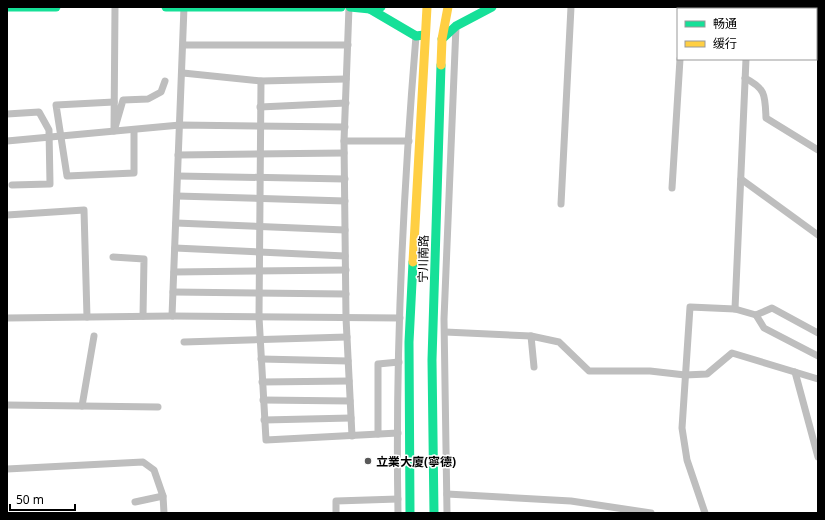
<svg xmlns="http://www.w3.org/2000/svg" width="825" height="520" font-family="'Noto Sans','Noto Sans SC',sans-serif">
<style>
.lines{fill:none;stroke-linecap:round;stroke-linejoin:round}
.street{stroke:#bebebe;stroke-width:7}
.fast{stroke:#16e098;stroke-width:9}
.slow{stroke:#ffcf43;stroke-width:9}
.poi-dot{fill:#595959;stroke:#fff;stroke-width:1.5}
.labels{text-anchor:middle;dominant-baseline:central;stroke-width:3;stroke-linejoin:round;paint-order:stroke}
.street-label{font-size:12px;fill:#000;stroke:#fff}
.poi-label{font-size:12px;font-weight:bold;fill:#000;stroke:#fff;text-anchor:start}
</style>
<rect width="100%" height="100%" fill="#fff"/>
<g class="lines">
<g class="street">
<path d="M115 7 114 131 123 100 148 99 161 92 165 81"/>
<path d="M349 7 344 141 346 318 352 436"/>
<path d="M718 9V7"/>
<path d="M748 9 749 7"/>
<path d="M184 45H348"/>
<path d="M183 73 261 81 346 79"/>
<path d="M745 78C766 89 765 95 766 118L818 150"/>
<path d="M261 81 259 317 266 440 398 433"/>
<path d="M114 102 56 105 67 176 134 173V130"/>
<path d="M260 107 346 103"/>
<path d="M7 114 39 112 49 130 50 184 12 185"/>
<path d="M7 141 180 125 345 127"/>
<path d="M344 141H409"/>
<path d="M178 155 344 153"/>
<path d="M178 176 345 179"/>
<path d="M741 179 818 235"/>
<path d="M672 188 680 59"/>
<path d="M177 196 345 201"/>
<path d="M561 204 571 7"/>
<path d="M7 215 84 210 87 317"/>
<path d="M176 223 345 230"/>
<path d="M175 248 345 256"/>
<path d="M113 257 144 259 143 316"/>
<path d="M174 272 346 270"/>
<path d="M173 292 346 294"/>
<path d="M735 309 746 59"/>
<path d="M756 315 764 328 818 356"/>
<path d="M172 316 184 7"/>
<path d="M7 318 172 316 400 318"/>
<path d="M445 332 531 336"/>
<path d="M184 342 347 337"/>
<path d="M261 359 348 361"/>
<path d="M534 367 531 336 559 342 589 371H650L685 375 707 374 732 353 818 379"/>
<path d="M795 372 818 457"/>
<path d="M262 382 349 381"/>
<path d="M263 400 350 401"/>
<path d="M7 405 158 407"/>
<path d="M82 406 94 336"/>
<path d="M264 420 351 418"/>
<path d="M378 434V364L399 362"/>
<path d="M7 469 143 462 154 470 163 496 164 513"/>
<path d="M447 494 571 501 651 513"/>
<path d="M135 502 163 496"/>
<path d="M336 513V501L398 499"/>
<path d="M398 513C395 354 403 194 416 36"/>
<path d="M447 513 444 319 456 26"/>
<path d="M705 513 687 460 682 428 690 307 735 309 756 315 772 308 818 333"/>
</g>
<g class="fast">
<path d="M7 7H56"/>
<path d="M166 7H341"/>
<path d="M350 7 370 9 381 7"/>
<path d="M373 7 370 9 416 36 424 35"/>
<path d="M816 37 818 38"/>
<path d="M442 39 456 26 492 7"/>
<path d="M410 513 409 342 413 262"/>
<path d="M434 513 432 360 441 65"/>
</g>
<g class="slow">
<path d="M767 7 770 9"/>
<path d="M441 65 442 39 448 7"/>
<path d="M413 262 427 7"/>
</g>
</g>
<circle class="poi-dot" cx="368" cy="461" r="4"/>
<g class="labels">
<g class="street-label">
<text transform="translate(423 259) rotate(-89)">宁川南路</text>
</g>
<g class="poi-label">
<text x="376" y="461">立業大廈(寧德)</text>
</g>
</g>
<rect width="825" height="520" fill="none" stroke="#000000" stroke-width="16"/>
<rect x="677" y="8" width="140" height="52" fill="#ffffff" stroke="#999999"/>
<rect x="685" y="21" width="20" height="6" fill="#16e098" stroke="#999999"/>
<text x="713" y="28" font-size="12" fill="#000000">畅通</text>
<rect x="685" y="41" width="20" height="6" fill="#ffcf43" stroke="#999999"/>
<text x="713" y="48" font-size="12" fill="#000000">缓行</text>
<path d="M10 504v6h65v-6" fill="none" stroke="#000000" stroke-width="2"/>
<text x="16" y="504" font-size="12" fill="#000000" stroke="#ffffff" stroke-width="3" paint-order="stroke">50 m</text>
</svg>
